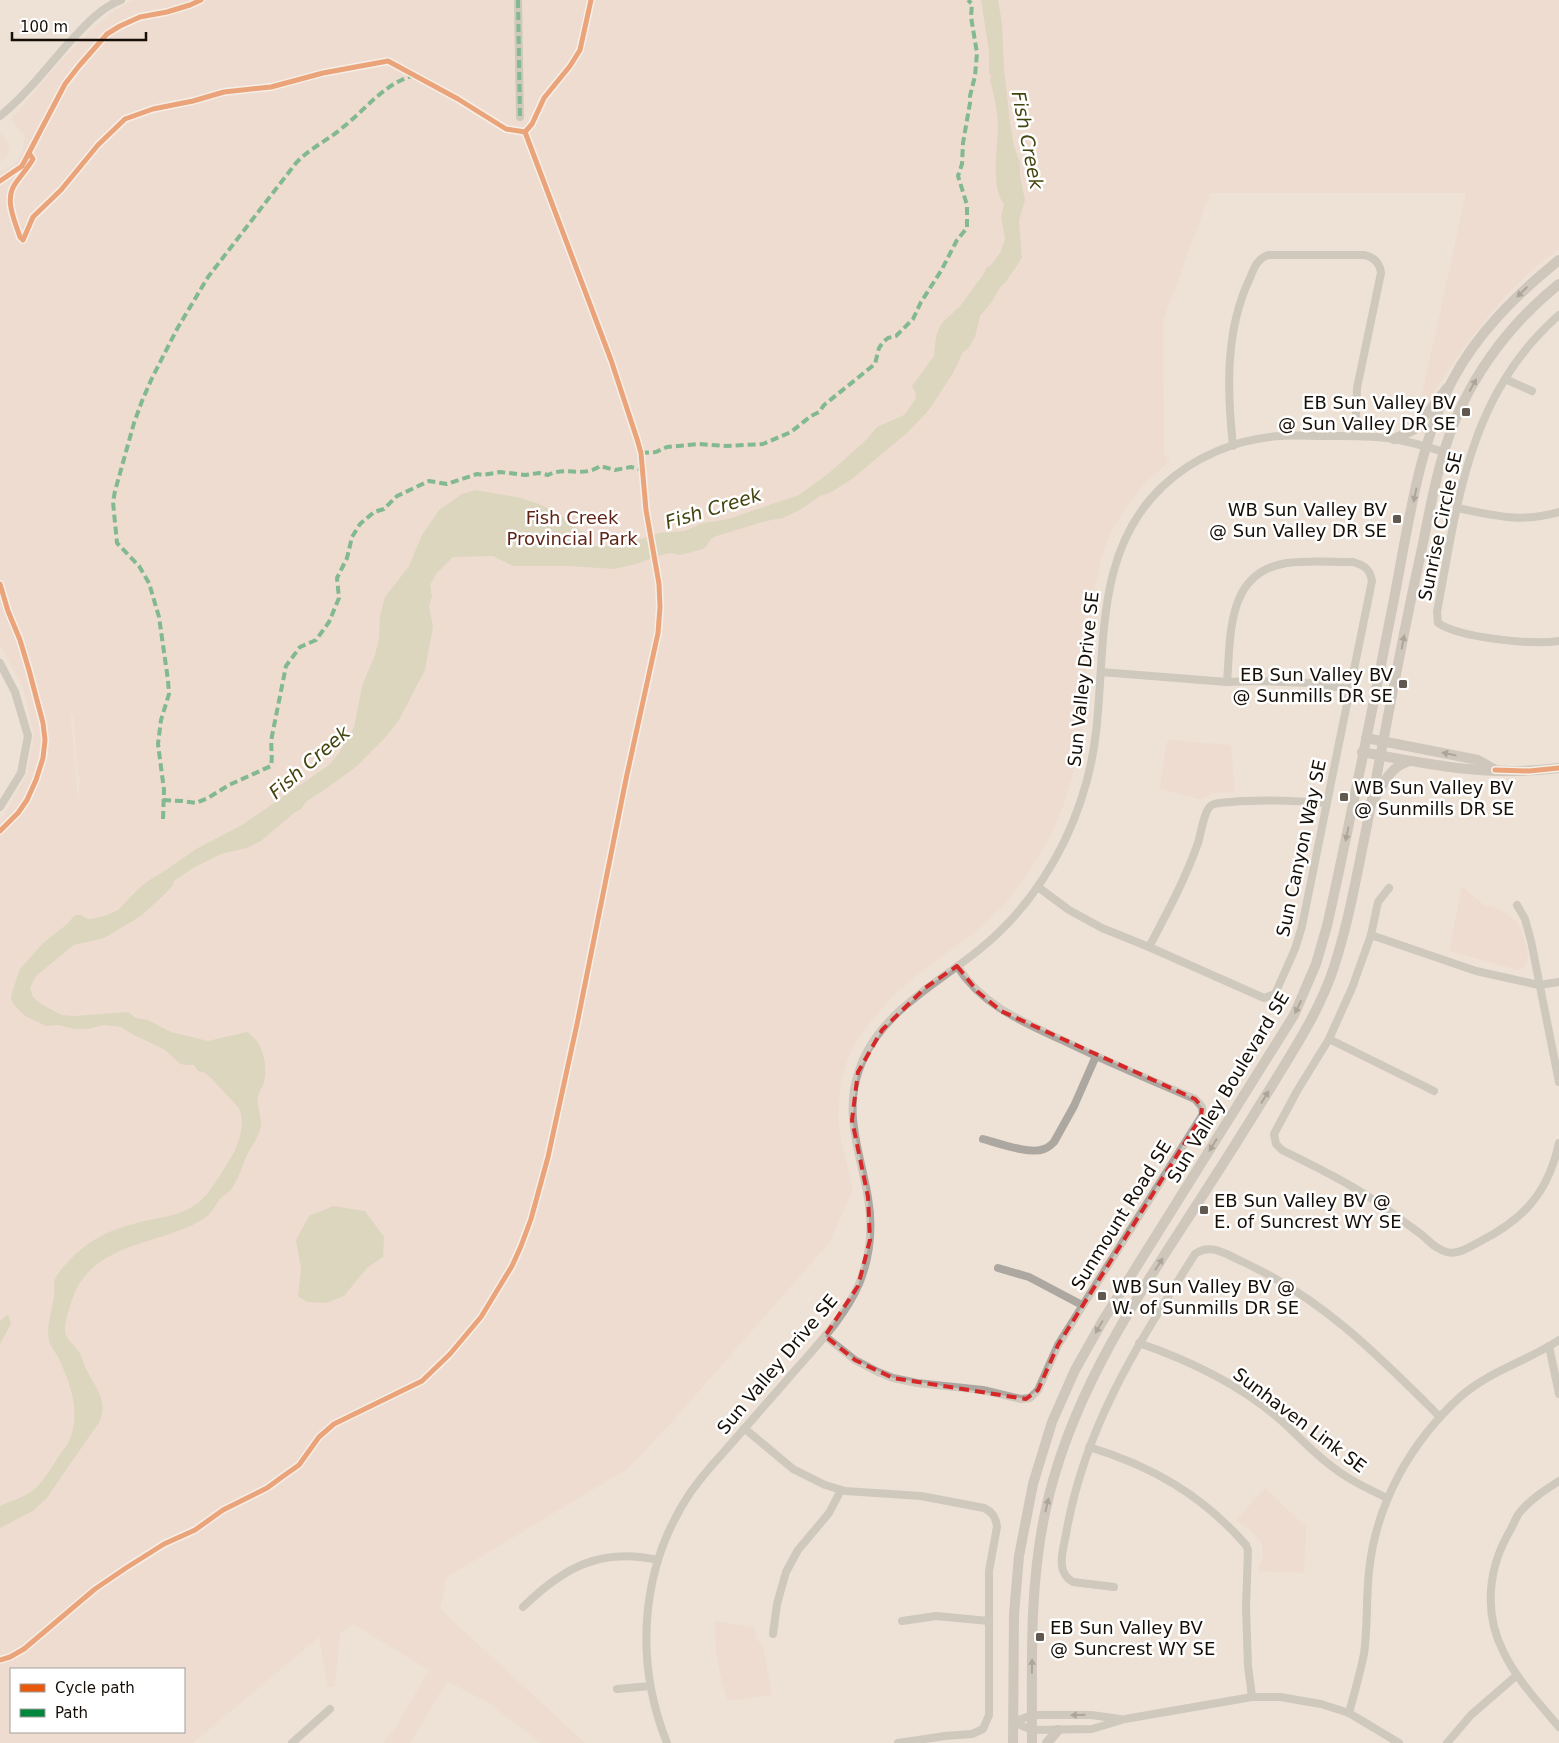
<svg xmlns="http://www.w3.org/2000/svg" width="1559" height="1743" font-family="'DejaVu Sans',sans-serif">
<style>
.green{fill:#f0d6cb;fill-rule:evenodd}
.water{fill:#c9c7a3}
.lines{fill:none;stroke-linecap:round;stroke-linejoin:round}
.street{stroke:#aca8a1;stroke-width:8}
.secondary{stroke:#aca69e;stroke-width:10}
.quiet{stroke:#00873e;stroke-width:4;stroke-dasharray:8 4;stroke-linecap:butt}
.cycleway-casing{stroke:#fff;stroke-width:8}
.cycleway{stroke:#e8590c;stroke-width:5}
.oneway{fill:#615a52}
.oneway2{fill:#615c54}
.marked{fill:none;stroke:#d62828;stroke-width:4;stroke-dasharray:10 6;stroke-linejoin:round}
.poi-dot{fill:#61594f;stroke:#fff;stroke-width:2}
.labels{text-anchor:middle;dominant-baseline:central;stroke-width:5;stroke-linejoin:round;paint-order:stroke}
.poi-label{font-size:18px;fill:#160f07;stroke:#fff;text-anchor:start}
.park-label{font-size:18px;fill:#5f2416;stroke:#fff}
.street-label{font-size:18px;fill:#160f07;stroke:#fff}
.water-label{font-size:19px;font-style:italic;fill:#44440e;stroke:#fff}
</style>
<rect width="100%" height="100%" fill="#ede2d5"/>
<g class="green">
<path d="M137 0H1559V249C1497 293 1458 356 1417 418L1466 193H1210L1163 321 1164 454 1170 461 1146 482 1127 506 1112 530 1102 556 1093 597 1082 725 1077 758 1063 807 1050 837 1025 878 1003 906 974 933 917 975 891 998 860 1035 848 1058 841 1081 838 1116 841 1139 853 1190 829 1243 672 1422 627 1469 447 1577 440 1609 585 1743H541L489 1703 447 1681 410 1743H383L395 1729 429 1670 353 1624 340 1633 335 1686 328 1687 319 1637 193 1743H0V818L4 815 26 776 34 736 23 688 0 645V171C20 166 22 154 25 136L11 120C36 91 102 6 137 0ZM70 710 74 721 77 771 80 780 78 800ZM11 1669H184V1732H11Z"/>
<path d="M0 133C10 142 14 154 0 162Z"/>
<path d="M1172 740 1231 745 1235 793C1222 793 1212 790 1202 800L1160 789 1166 745 1167 742Z"/>
<path d="M1462 886 1486 907 1491 905C1500 910 1511 915 1518 924 1523 930 1530 955 1527 963 1525 968 1522 969 1518 970L1449 951Z"/>
<path d="M1265 1488 1306 1527 1304 1573 1258 1571C1259 1566 1262 1560 1263 1555 1265 1537 1247 1529 1236 1520Z"/>
<path d="M715 1621 754 1627 756 1638 763 1647 772 1695 728 1701C719 1674 714 1649 715 1621Z"/>
</g>
<g class="water">
<path d="M981 0H998L1002 23 1004 68 1010 122 1014 146 1020 163V176L1025 200 1019 221 1022 258 1005 283 1001 286 991 303 980 316 975 337 968 349 963 352 953 373 933 404 928 411 907 433 852 479 830 493 820 496 800 510 783 518 766 521 717 536 711 539 705 548 700 550 680 555 670 553 658 556 636 564 614 569 568 566H513L493 556 453 557 436 574 430 585 432 596 429 606 433 627 425 670 399 720 384 739 356 767 327 788 307 801 301 809 294 813 261 841 247 848 221 854 193 868 174 881 173 885 166 893 141 916 104 938 74 945 36 976 30 988 33 997 41 1004 62 1015 74 1016 128 1012 136 1018 148 1020 171 1032 208 1041 247 1032C263 1042 268 1064 264 1082 263 1087 259 1091 258 1096 256 1106 262 1116 261 1126 259 1137 251 1147 246 1157 242 1167 239 1178 232 1188 230 1192 225 1194 221 1198 215 1205 213 1212 205 1218 164 1245 101 1240 76 1290 72 1298 65 1321 65 1330 66 1340 74 1344 79 1352 83 1357 83 1363 86 1369 96 1389 108 1399 100 1421L46 1499 33 1511 0 1528V1506C10 1501 22 1498 31 1492 43 1483 51 1468 59 1456 62 1451 67 1446 69 1441 81 1414 71 1386 60 1361 57 1354 51 1348 49 1341 46 1327 52 1310 54 1296 55 1292 54 1289 54 1285 54 1277 61 1269 67 1263 91 1236 115 1228 149 1220 166 1217 183 1214 198 1203 210 1194 225 1167 233 1154 240 1141 246 1120 238 1107L212 1079 205 1073 198 1071 194 1065H184L179 1063 165 1050 130 1033 121 1027 103 1025 88 1029H74L58 1025 46 1026 25 1016 14 1005 11 999 12 992 20 969 43 943 66 925 75 915H81L88 919H91L107 915 118 910 139 888 148 881 166 870 196 849 242 825 329 765 339 753 354 727 362 686 375 655 379 638 380 616 385 597 409 566 422 535 439 510 462 494 476 490 521 498 539 504 559 514 584 533 589 542 594 546H609L634 541 659 533 684 531 703 523 728 519 799 495 829 473 866 440 877 427 904 415 915 400 916 394 912 386 934 356 936 336 941 324 960 306 985 272 986 268 991 265 1000 253 1005 239 1001 217 1004 204C990 188 998 145 998 124 997 109 994 95 990 81L991 75 989 73V52Z"/>
<path d="M333 1206 365 1211 384 1237 383 1257 367 1268 344 1296 326 1303 307 1302 298 1296 301 1269 296 1240 309 1216Z"/>
<path d="M8 1314 11 1324 0 1344V1321Z"/>
</g>
<g class="lines">
<g class="street">
<path d="M518 0 520 117"/>
<path d="M0 116C25 96 45 70 66 46 82 29 99 8 121 0"/>
<path d="M1559 315C1468 395 1458 501 1437 612L1438 623C1460 638 1532 645 1559 641"/>
<path d="M1505 379 1532 391"/>
<path d="M1233 446C1227 390 1225 330 1250 278 1254 268 1257 259 1268 255H1364C1374 257 1380 263 1381 273L1357 388 1355 436"/>
<path d="M1457 508C1497 516 1519 523 1559 512"/>
<path d="M0 663 15 692 28 736 21 773 0 807"/>
<path d="M1227 682C1231 635 1226 572 1287 563 1308 560 1331 562 1353 562 1364 565 1370 569 1372 581L1350 689"/>
<path d="M1038 887 1069 910 1102 928 1149 947 1264 998 1275 994 1295 949 1302 926 1350 689 1310 683 1259 681 1227 682 1101 672"/>
<path d="M1517 905 1525 919 1531 941 1559 1082"/>
<path d="M1371 935 1378 902 1389 888"/>
<path d="M1149 947C1167 913 1185 880 1198 843 1201 834 1204 809 1212 805 1217 802 1226 803 1231 802 1263 799 1295 801 1327 803"/>
<path d="M1559 982 1539 985 1476 971 1371 935 1352 988 1329 1039 1297 1091 1274 1134 1276 1144 1282 1150C1314 1166 1345 1181 1375 1201 1391 1212 1407 1224 1422 1235 1429 1241 1437 1250 1447 1252 1458 1255 1469 1247 1479 1242 1524 1219 1548 1193 1559 1143"/>
<path d="M1329 1039 1434 1091"/>
<path d="M983 1139C998 1143 1030 1155 1044 1149 1048 1148 1051 1145 1054 1142L1074 1106 1096 1056"/>
<path d="M998 1268 1029 1277 1082 1305"/>
<path d="M825 1336 855 1360 878 1372 893 1378 917 1383 983 1390 1021 1399 1030 1398 1038 1390 1058 1345 1203 1114 1202 1107 1195 1099C1150 1080 1105 1061 1062 1040 1021 1021 982 1005 957 966"/>
<path d="M1139 1343C1188 1360 1237 1383 1277 1417 1296 1433 1313 1453 1334 1468 1350 1481 1369 1489 1387 1498"/>
<path d="M1549 1346 1559 1394"/>
<path d="M744 1428 793 1469 825 1485 845 1491 921 1496 984 1508C993 1512 996 1518 997 1527L989 1571V1715L983 1729 972 1734 945 1736 898 1743"/>
<path d="M1089 1447C1152 1466 1202 1495 1246 1545L1248 1550 1246 1607 1248 1666 1252 1697"/>
<path d="M1559 1481C1545 1490 1531 1499 1520 1512 1516 1517 1514 1523 1511 1529 1488 1567 1483 1613 1504 1653 1517 1680 1540 1704 1559 1727"/>
<path d="M1114 1587 1073 1582C1055 1572 1063 1551 1066 1534 1085 1425 1137 1346 1195 1254 1211 1243 1226 1254 1241 1261 1322 1298 1378 1355 1440 1417"/>
<path d="M523 1607C563 1568 600 1547 658 1560"/>
<path d="M902 1621 936 1616 989 1621"/>
<path d="M773 1634 777 1604 786 1572 798 1550 829 1513 841 1490"/>
<path d="M617 1689 650 1686"/>
<path d="M1349 1713C1354 1694 1360 1674 1364 1654 1368 1626 1366 1598 1369 1571 1376 1503 1411 1442 1460 1397 1489 1371 1528 1361 1559 1340"/>
<path d="M1013 1722 1032 1730 1092 1729 1125 1719 1252 1697H1280L1321 1704 1349 1713 1399 1743"/>
<path d="M1013 1722 1032 1715H1091L1120 1719"/>
<path d="M292 1743 330 1709"/>
<path d="M667 1743C634 1661 640 1568 690 1493 700 1479 711 1466 723 1453 744 1429 765 1405 786 1381 812 1350 843 1321 859 1284 870 1257 873 1227 868 1198 861 1155 843 1114 859 1070 878 1013 936 985 980 949 1016 920 1045 881 1065 840 1081 806 1092 769 1096 732 1106 646 1094 551 1163 486 1194 457 1238 438 1281 436 1295 435 1310 436 1324 436 1347 436 1371 435 1394 439 1411 442 1428 447 1444 452"/>
<path d="M1447 1743 1471 1715 1517 1675"/>
</g>
<g class="secondary">
<path d="M1394 439 1415 429 1447 388"/>
<path d="M1366 738 1478 760 1494 769"/>
<path d="M1362 752C1429 765 1491 777 1559 768"/>
<path d="M1375 798C1384 782 1391 766 1410 761"/>
<path d="M1013 1743 1014 1614 1019 1556 1033 1484 1052 1422 1075 1370 1102 1322 1294 1015 1316 964 1327 926C1351 819 1372 711 1393 604 1408 529 1417 449 1452 381 1477 333 1517 294 1559 260"/>
<path d="M1032 1743C1032 1666 1029 1588 1045 1513 1071 1388 1145 1286 1212 1181 1234 1147 1255 1113 1276 1079 1298 1043 1321 1007 1334 967 1348 924 1356 879 1365 835 1384 741 1400 646 1421 553 1431 505 1439 453 1461 407 1484 359 1518 317 1559 284"/>
<path d="M1047 1743 1058 1730"/>
</g>
<g class="quiet">
<path d="M518 0 520 117"/>
<path d="M641 453 656 452 667 447 699 444 726 446 763 444 791 432 811 416 819 412 824 405 875 364 879 348 883 342 888 338 896 336 913 319 921 302 941 271 957 240 967 228V205L958 176 962 164 963 143 970 103V96L975 76 977 53 971 17 972 4 968 0"/>
<path d="M163 800 182 801 196 803 208 798 229 785 271 766C273 756 270 746 272 736L286 666 300 647 316 640 329 622 339 598 337 578 347 558 352 537 360 524 374 512 384 509 397 496 429 481 447 484 477 474 483 475 500 472 525 475 539 473 548 475C565 466 584 478 600 466L615 470 631 467 642 470"/>
<path d="M163 819 164 790 158 744 161 720 169 694 168 680 159 617 149 583 139 566 117 543 113 502 115 491 134 423 142 401 152 378 177 329 208 277 296 163C310 148 327 141 342 128 365 110 384 84 412 76"/>
</g>
<defs>
<g id="cycleway">
<path d="M29 153 33 159C28 168 21 175 15 184 4 200 15 221 20 237L23 240 33 217 61 190 98 145 125 119 153 109 193 101 224 92 271 87 323 73 388 61 458 99 506 129 525 132 532 124 544 98 570 66 580 50 591 0"/>
<path d="M0 181 22 166 65 84 79 66 107 34 120 26 140 17 167 12 190 5 201 0"/>
<path d="M0 584 8 611 20 640 29 670 43 723 45 740 43 758 36 780 27 800 18 813 0 831"/>
<path d="M1495 770 1529 771 1559 768"/>
<path d="M0 1660 10 1657 24 1649 95 1589 126 1568 164 1544 195 1530 223 1510 267 1488 282 1477 299 1465 319 1437 334 1424 422 1381 450 1354 481 1317 512 1266 521 1246 531 1219 548 1157 577 1024 626 779 658 633 660 607 659 584 646 510 641 453 637 439 611 360 525 132"/>
</g>
</defs>
<use href="#cycleway" class="cycleway-casing"/>
<use href="#cycleway" class="cycleway"/>
</g>
<defs><path id="oneway-solid" d="M-6-.8H1V-3.2L6.5 0L1 3.2V.8H-6Z" transform="scale(1.25)"/></defs>
<g class="oneway">
<use href="#oneway-solid" transform="translate(1522 292) rotate(135)"/>
<use href="#oneway-solid" transform="translate(1473 385) rotate(-61)"/>
<use href="#oneway-solid" transform="translate(1415 495) rotate(102)"/>
<use href="#oneway-solid" transform="translate(1403 642) rotate(-79)"/>
<use href="#oneway-solid" transform="translate(1449 754) rotate(-168)"/>
<use href="#oneway-solid" transform="translate(1347 834) rotate(102)"/>
<use href="#oneway-solid" transform="translate(1298 1007) rotate(116)"/>
<use href="#oneway-solid" transform="translate(1265 1097) rotate(-58)"/>
<use href="#oneway-solid" transform="translate(1213 1145) rotate(122)"/>
<use href="#oneway-solid" transform="translate(1159 1264) rotate(-57)"/>
<use href="#oneway-solid" transform="translate(1099 1327) rotate(121)"/>
<use href="#oneway-solid" transform="translate(1047 1505) rotate(-77)"/>
<use href="#oneway-solid" transform="translate(1032 1666) rotate(-89)"/>
</g>
<use class="oneway2" href="#oneway-solid" transform="translate(1078 1715) rotate(179)"/>
<path d="M0 0H1559V1743H0ZM957 966 978 992 1001 1011 1195 1099 1202 1107 1201 1117 1058 1345 1038 1390 1026 1399 893 1378 855 1360 825 1336 858 1286 870 1240 868 1197 852 1120 858 1072 882 1030 925 988Z" fill="#ede2d5" fill-opacity=".55" fill-rule="evenodd"/>
<path class="marked" d="M957 966 978 992 1001 1011 1195 1099 1202 1107 1201 1117 1058 1345 1038 1390 1026 1399 893 1378 855 1360 825 1336 858 1286 870 1240 868 1197 852 1120 858 1072 882 1030 925 988Z"/>
<g class="poi-dot">
<rect x="1461" y="407" width="10" height="10" rx="2.5"/>
<rect x="1392" y="514" width="10" height="10" rx="2.5"/>
<rect x="1398" y="679" width="10" height="10" rx="2.5"/>
<rect x="1339" y="792" width="10" height="10" rx="2.5"/>
<rect x="1199" y="1205" width="10" height="10" rx="2.5"/>
<rect x="1097" y="1291" width="10" height="10" rx="2.5"/>
<rect x="1035" y="1632" width="10" height="10" rx="2.5"/>
</g>
<g class="labels">
<g class="poi-label">
<text x="1456" y="402" text-anchor="end">EB Sun Valley BV<tspan x="1456" dy="21">@ Sun Valley DR SE</tspan></text>
<text x="1387" y="509" text-anchor="end">WB Sun Valley BV<tspan x="1387" dy="21">@ Sun Valley DR SE</tspan></text>
<text x="1393" y="674" text-anchor="end">EB Sun Valley BV<tspan x="1393" dy="21">@ Sunmills DR SE</tspan></text>
<text x="1354" y="787">WB Sun Valley BV<tspan x="1354" dy="21">@ Sunmills DR SE</tspan></text>
<text x="1214" y="1200">EB Sun Valley BV @<tspan x="1214" dy="21">E. of Suncrest WY SE</tspan></text>
<text x="1112" y="1286">WB Sun Valley BV @<tspan x="1112" dy="21">W. of Sunmills DR SE</tspan></text>
<text x="1050" y="1627">EB Sun Valley BV<tspan x="1050" dy="21">@ Suncrest WY SE</tspan></text>
</g>
<g class="park-label">
<text x="572" y="517">Fish Creek<tspan x="572" dy="21">Provincial Park</tspan></text>
</g>
<g class="street-label">
<text transform="translate(1440 526) rotate(-78)">Sunrise Circle SE</text>
<text transform="translate(1083 679) rotate(-84)">Sun Valley Drive SE</text>
<text transform="translate(1301 848) rotate(-78)">Sun Canyon Way SE</text>
<text transform="translate(1228 1087) rotate(-59)">Sun Valley Boulevard SE</text>
<text transform="translate(1121 1215) rotate(-58)">Sunmount Road SE</text>
<text transform="translate(777 1364) rotate(-50)">Sun Valley Drive SE</text>
<text transform="translate(1300 1420) rotate(37)">Sunhaven Link SE</text>
</g>
<g class="water-label">
<text transform="translate(1028 140) rotate(79)">Fish Creek</text>
<text transform="translate(713 508) rotate(-17)">Fish Creek</text>
<text transform="translate(309 762) rotate(-41)">Fish Creek</text>
</g>
</g>
<rect x="10" y="1668" width="175" height="65" fill="#ffffff" stroke="#a29f9c"/>
<rect x="20" y="1684" width="25" height="8" fill="#e8590c" stroke="#a29f9c"/>
<text x="55" y="1693" font-size="15" fill="#160f07">Cycle path</text>
<rect x="20" y="1709" width="25" height="8" fill="#00873e" stroke="#a29f9c"/>
<text x="55" y="1718" font-size="15" fill="#160f07">Path</text>
<path d="M12 32v8h134v-8" fill="none" stroke="#160f07" stroke-width="2.5"/>
<text x="20" y="32" font-size="15" fill="#160f07" stroke="#ffffff" stroke-width="4" paint-order="stroke">100 m</text>
</svg>
